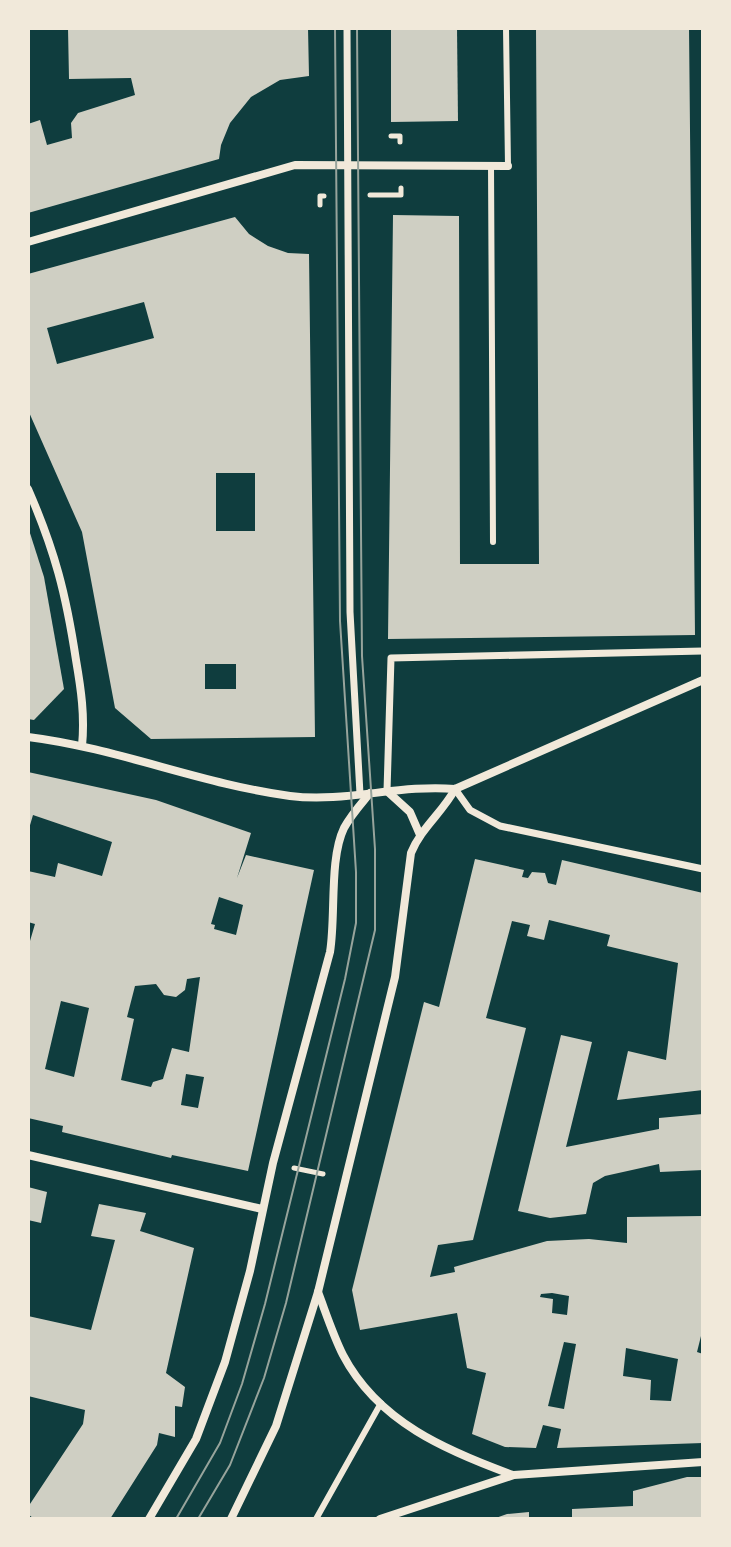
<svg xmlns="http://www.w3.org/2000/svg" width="731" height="1547" font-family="'Crimson Pro',serif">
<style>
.building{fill:#cfcfc3;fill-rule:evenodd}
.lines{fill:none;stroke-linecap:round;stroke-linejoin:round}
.path{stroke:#f1e9da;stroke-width:5}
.service{stroke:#f1e9da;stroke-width:6}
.pedestrian{stroke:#f1e9da;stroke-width:7}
.minor{stroke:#f1e9da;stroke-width:8}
.tram{stroke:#97a49c;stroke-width:2}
</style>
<rect width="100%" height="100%" fill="#0f3d3e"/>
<g class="building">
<path d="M68 28H308L309 76 280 80 251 97 230 123 221 145 219 159 28 213V124L40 120 47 145 72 138 71 123 78 113 135 95 131 78 69 79Z"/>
<path d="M391 28H457L458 121 391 122Z"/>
<path d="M536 28H689L695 635 388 639 393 215 459 216 460 564H539Z"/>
<path d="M235 217 249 234 268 246 288 253 309 254 315 737 151 739 115 708 82 532 28 410V274ZM144 302 154 338 57 364 47 328ZM216 473H255V531H216ZM205 664H236V689H205Z"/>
<path d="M29 530 44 577 64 689 34 720 28 719Z"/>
<path d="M28 772 156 800 251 833 237 878 246 855 314 870 248 1171 172 1155 171 1158 62 1132 63 1126 28 1118V940L30 941 35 924 28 922V871L55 877 58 863 102 876 112 842 33 815 28 832ZM219 897 243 905 236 935 214 929 215 925 211 924ZM200 977 189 1052 172 1048 163 1079 153 1082 151 1087 121 1080 134 1019 127 1017 135 986 156 984 164 995 176 997 185 990 187 979ZM61 1001 89 1008 74 1077 45 1069ZM186 1074 204 1077 198 1108 181 1105Z"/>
<path d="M475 859 524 870 522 877 528 878 532 872 545 873 548 883 556 885 562 860 703 893V1090L617 1100 628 1051 666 1060 678 963 607 946 610 935 549 920 544 940 527 936 530 925 512 921 486 1018 526 1028 473 1240 438 1245 430 1277 455 1272 454 1267 547 1241 589 1239 627 1243V1217L703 1216V1328L697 1352 703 1354V1443L557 1448 561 1429 543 1425 536 1448 505 1447 472 1434 486 1373 467 1368 457 1313 360 1330 352 1290 424 1002 439 1007ZM552 1293 569 1296 567 1315 552 1313 553 1299 540 1297 541 1294ZM564 1342 576 1344 564 1409 548 1406ZM626 1348 678 1359 671 1401 650 1400 651 1380 623 1376Z"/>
<path d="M561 1035 592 1042 566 1147 659 1129V1118L703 1114V1170L660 1172 659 1164 605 1176 593 1183 586 1214 550 1218 518 1211Z"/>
<path d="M28 1187 47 1192 41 1223 28 1220Z"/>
<path d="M99 1204 146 1213 140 1231 194 1248 166 1373 185 1387 182 1407 175 1406V1437L159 1433 157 1445 110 1519H34L28 1514V1507L83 1424 85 1410 28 1396V1316L91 1330 115 1240 91 1236Z"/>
<path d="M687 1477H703V1519H572V1509L633 1506V1491Z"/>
<path d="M529 1512V1519H493L507 1514Z"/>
</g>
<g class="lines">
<g class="path">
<path d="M391 136H400V142"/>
<path d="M370 195H401V188"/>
<path d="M320 205V196H324"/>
<path d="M294 1168 323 1174"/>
</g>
<g class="service">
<path d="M506 28 508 166"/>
<path d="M491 165 493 542"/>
<path d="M316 1519 381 1403"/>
</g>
<g class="pedestrian">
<path d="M347 28 350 612 360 794"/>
<path d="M455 789 470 810 500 826 703 869"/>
<path d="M387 791 391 658 703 651"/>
</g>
<g class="minor">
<path d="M28 242 295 165 508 166"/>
<path d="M28 489C55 551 66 594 76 660 81 689 85 716 82 746"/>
<path d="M28 737C117 748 201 784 290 796 345 803 400 784 455 789L703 680"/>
<path d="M387 791 410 812 420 835"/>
<path d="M28 1155 262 1209"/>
<path d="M318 1292C326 1313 333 1335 343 1355 378 1422 447 1451 513 1475"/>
<path d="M149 1519 196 1439 225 1362 250 1271 273 1163 330 952C336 916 329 859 344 828 351 815 361 804 370 793"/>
<path d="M231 1519 276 1426 318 1292 395 977 411 853C421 828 443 812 455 789"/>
<path d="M380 1519 514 1475 703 1462"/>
</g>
<g class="tram">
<path d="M176 1519 220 1443 242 1384 265 1304 345 979 356 923V872L340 621 335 28"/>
<path d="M198 1519 230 1465 264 1378 286 1303 375 930V849L362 656 357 28"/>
</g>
</g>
<rect width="731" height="1547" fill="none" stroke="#f1e9da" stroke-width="60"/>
</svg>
